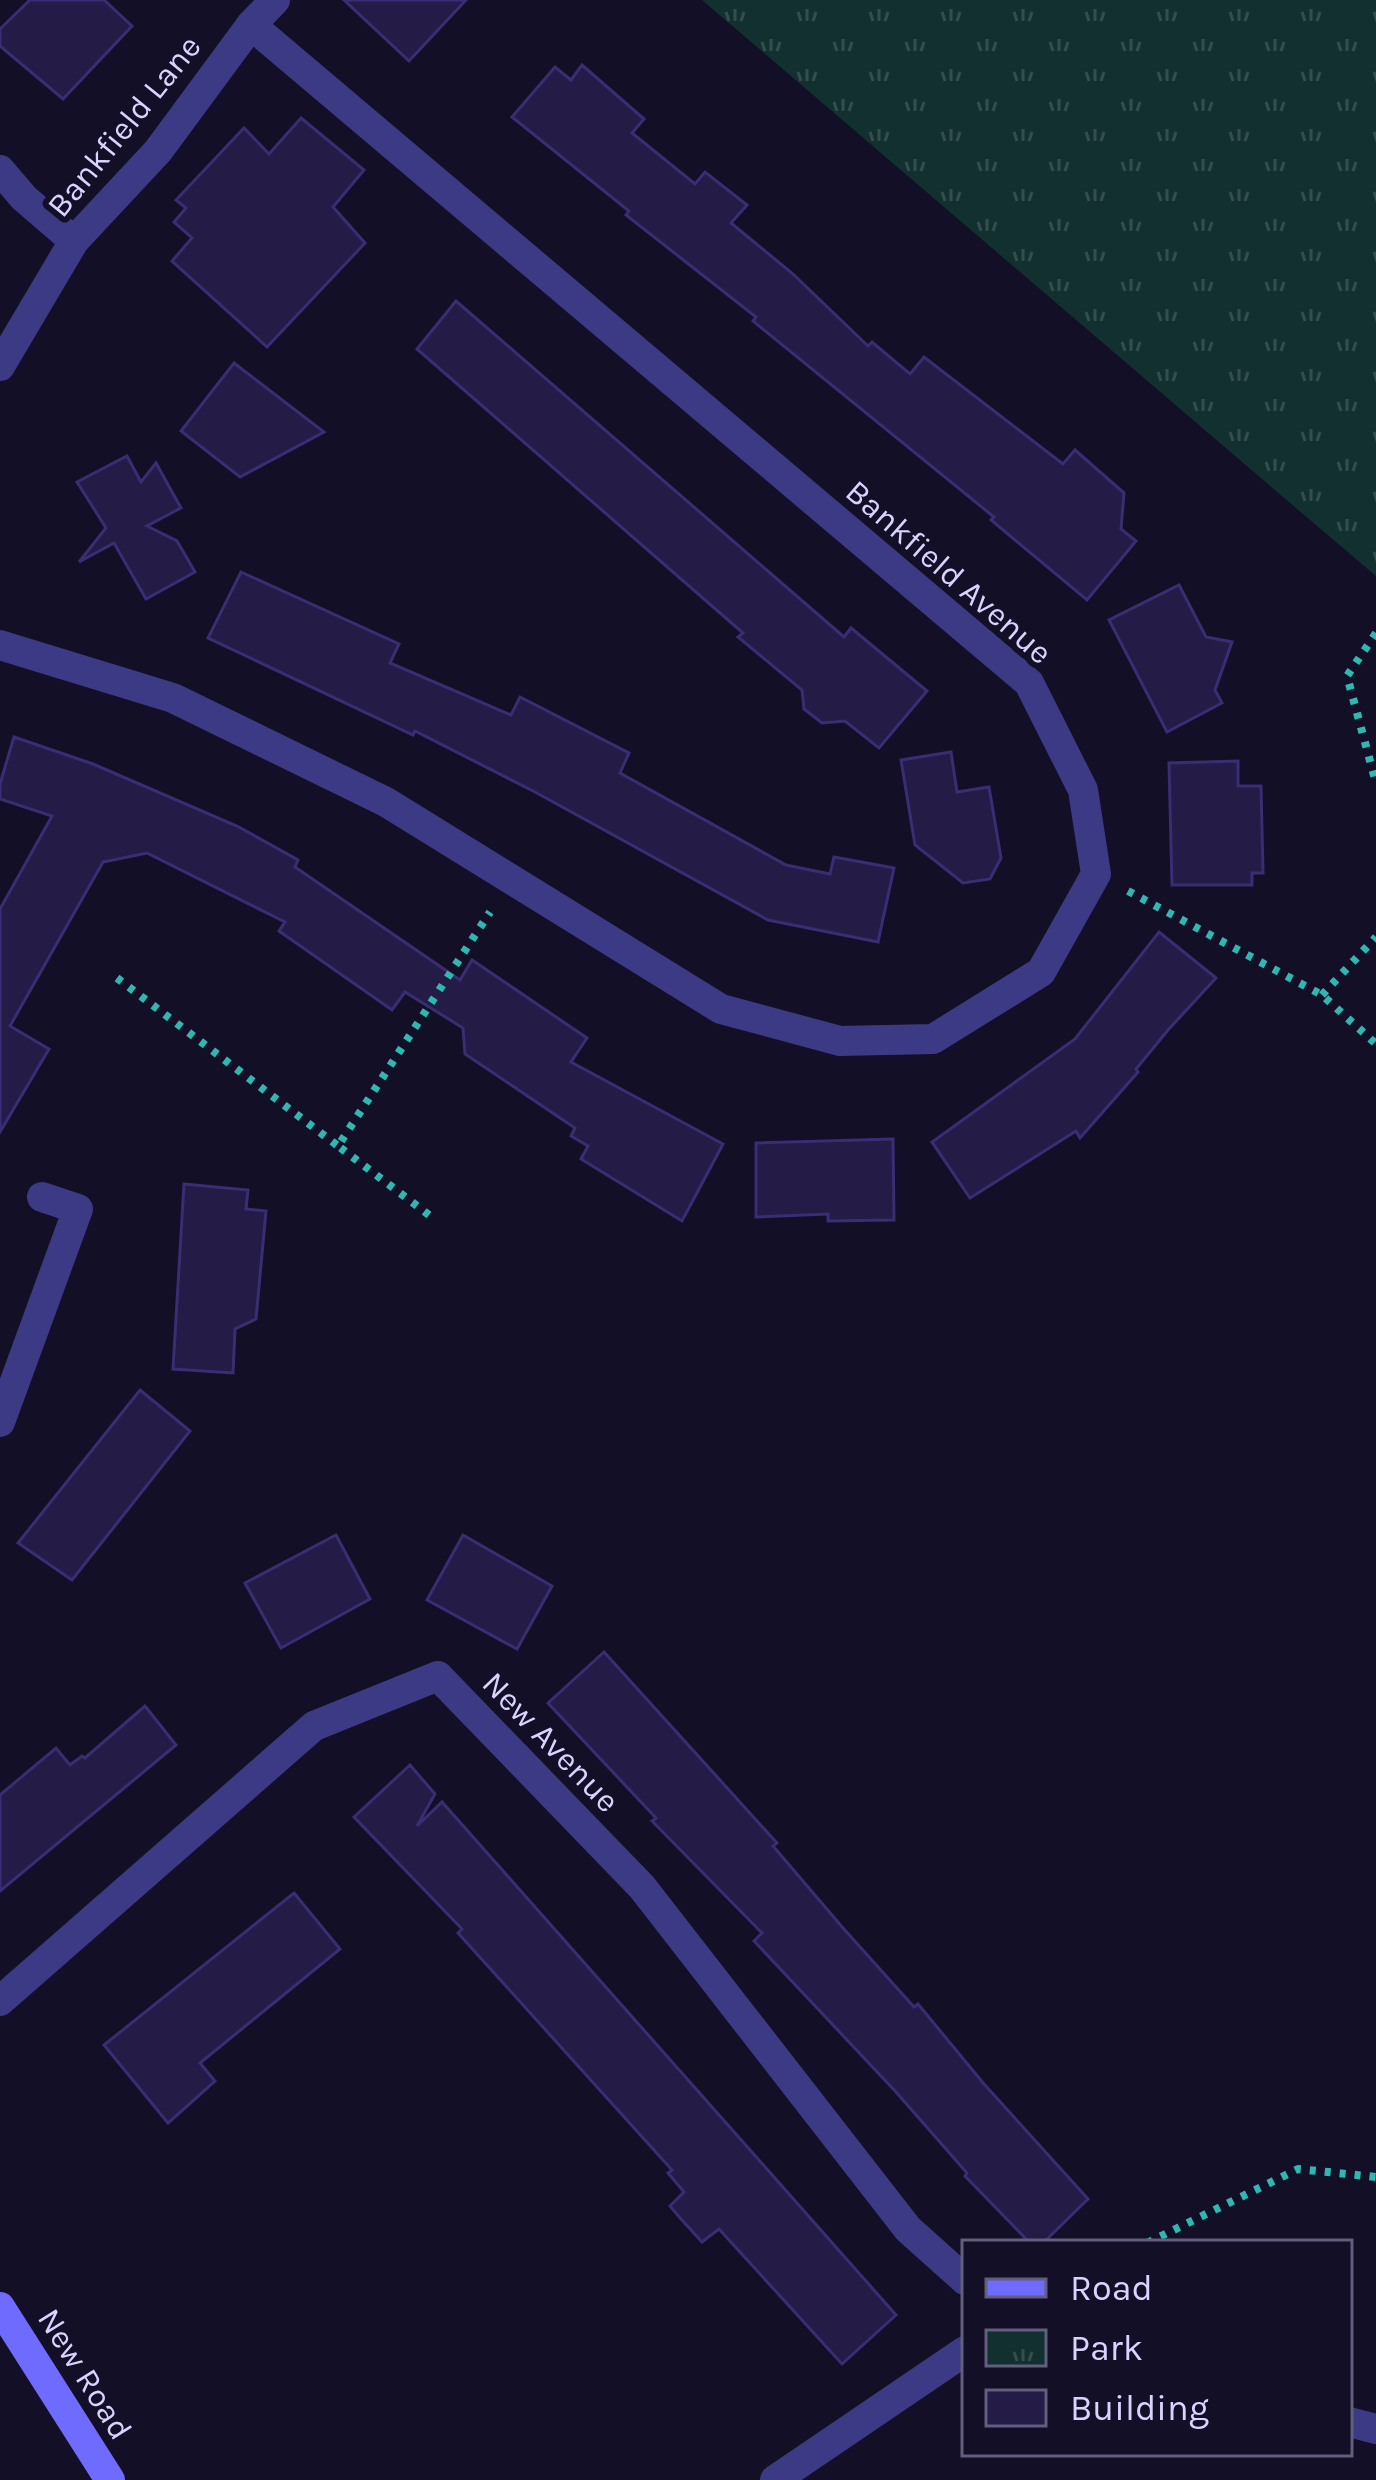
<svg xmlns="http://www.w3.org/2000/svg" width="1376" height="2480" font-family="Karla,sans-serif">
<style>
.park{fill:url(#park-tufts)}
.building{fill:#241b47;stroke:#3b2d73;stroke-width:3}
.lines{fill:none;stroke-linecap:round;stroke-linejoin:round}
.path{stroke:#2fb8b0;stroke-width:8;stroke-dasharray:6 9;stroke-linecap:butt}
.street{stroke:#3d3a85;stroke-width:30}
.secondary{stroke:#6f6bff;stroke-width:30}
.labels{text-anchor:middle;dominant-baseline:central;stroke-width:12;stroke-linejoin:round;paint-order:stroke}
.street-label{font-size:33px;fill:#d9d4ff;stroke:#130f26}
</style>
<defs>
<pattern id="park-tufts" width="24" height="20" patternUnits="userSpaceOnUse" patternTransform="scale(3)"><rect width="24" height="20" fill="#12302f"/><path d="M3 7l-1-3M5 7V3M7 7l1-3M15 17l-1-3M17 17v-4M19 17l1-3" fill="none" stroke="#344d4e"/></pattern>
</defs>
<rect width="100%" height="100%" fill="#130f26"/>
<path class="park" d="M702 0H1376V576L1296 508Z"/>
<g class="building">
<path d="M30 0H104L132 26 63 99 0 46V29Z"/>
<path d="M344 0H466L409 61Z"/>
<path d="M582 65 644 119 632 133 695 184 705 172 747 205 731 223 793 274 868 346 872 342 910 374 924 357 1063 464 1075 450 1124 493 1121 529 1136 541 1087 600 991 520 994 517 753 321 756 317 626 215 629 211 512 117 555 67 571 80Z"/>
<path d="M301 118 364 170 333 207 365 243 267 347 172 261 192 238 174 222 186 208 176 200 244 128 269 154Z"/>
<path d="M456 301 844 637 851 628 927 691 879 748 845 721 822 723 804 709 802 690 738 637 743 633 417 349Z"/>
<path d="M234 363 324 432 240 477 181 431Z"/>
<path d="M127 456 141 482 156 463 181 508 147 526 177 541 195 572 146 599 114 543 79 562 106 528 77 482Z"/>
<path d="M241 572 399 644 390 663 511 715 520 697 629 753 620 773 786 865 830 874 834 857 894 868 878 942 768 920 535 792 415 731 413 735 208 638Z"/>
<path d="M1179 585 1206 637 1232 642 1215 690 1222 703 1167 732 1109 620Z"/>
<path d="M14 737 93 764 237 826 298 860 295 867 460 980 472 960 587 1038 571 1062 723 1144 682 1221 581 1159 588 1146 571 1136 575 1128 465 1054 463 1028 405 992 392 1010 279 931 285 922 147 853 103 862 10 1026 49 1049 0 1132V909L52 816 0 799V784Z"/>
<path d="M951 752 957 792 989 787 1001 858 990 879 963 883 915 845 901 760Z"/>
<path d="M1238 761V786H1261L1263 873H1252V885H1172L1169 763Z"/>
<path d="M1159 932 1216 978 1168 1030 1136 1069 1138 1072 1080 1138 1076 1131 970 1198 932 1142 1075 1039Z"/>
<path d="M893 1139 894 1220 828 1221V1214L756 1217V1143Z"/>
<path d="M184 1184 248 1190 246 1209 266 1211 256 1319 235 1329 233 1373 173 1369Z"/>
<path d="M140 1390 190 1431 72 1580 18 1543Z"/>
<path d="M336 1535 370 1599 281 1648 245 1583Z"/>
<path d="M463 1535 552 1586 517 1649 427 1600Z"/>
<path d="M604 1652 777 1843 773 1846 843 1928 914 2007 918 2004 984 2084 1088 2199 1043 2243H1030L965 2176 967 2173 896 2092 754 1941 762 1933 652 1821 656 1818 548 1703Z"/>
<path d="M145 1706 176 1745 0 1891V1795L56 1748 70 1765 82 1756 85 1758Z"/>
<path d="M410 1765 435 1794 417 1826 442 1802 896 2315 842 2364 719 2229 702 2242 681 2219 670 2206 684 2192 668 2173 672 2170 458 1933 462 1929 354 1817Z"/>
<path d="M294 1893 340 1949 200 2063 215 2081 168 2123 104 2045Z"/>
</g>
<g class="lines">
<g class="path">
<path d="M1376 633 1347 676 1376 783"/>
<path d="M1128 891 1322 995 1376 1044"/>
<path d="M117 978 338 1146"/>
<path d="M1322 995 1376 937"/>
<path d="M429 1215 338 1146 490 912"/>
<path d="M1147 2243 1298 2169 1376 2177"/>
</g>
<g class="street">
<path d="M0 170 24 198 74 241"/>
<path d="M0 366 74 241 158 151 251 25 275 0"/>
<path d="M0 645 173 698 386 802 721 1009 840 1041 933 1039 1041 972 1096 874 1083 790 1029 683 251 25"/>
<path d="M0 1422 78 1209 42 1197"/>
<path d="M0 2001 314 1726 438 1676 642 1887 908 2229 965 2280"/>
<path d="M1349 2422 1376 2429"/>
<path d="M775 2480 965 2351"/>
</g>
<path class="secondary" d="M0 2307 110 2480"/>
</g>
<g class="labels">
<g class="street-label">
<text transform="translate(124 126) rotate(-51)">Bankfield Lane</text>
<text transform="translate(949 572) rotate(41)">Bankfield Avenue</text>
<text transform="translate(551 1742) rotate(46)">New Avenue</text>
<text transform="translate(85 2374) rotate(58)">New Road</text>
</g>
</g>
<rect x="962" y="2240" width="390" height="216" fill="#130f26" stroke="#625e7d" stroke-width="3"/>
<rect x="986" y="2279" width="60" height="18" fill="#6f6bff" stroke="#625e7d" stroke-width="3"/>
<text x="1070" y="2300" font-size="36" fill="#d9d4ff">Road</text>
<rect x="986" y="2330" width="60" height="36" fill="url(#park-tufts)" stroke="#625e7d" stroke-width="3"/>
<text x="1070" y="2360" font-size="36" fill="#d9d4ff">Park</text>
<rect x="986" y="2390" width="60" height="36" fill="#241b47" stroke="#625e7d" stroke-width="3"/>
<text x="1070" y="2420" font-size="36" fill="#d9d4ff">Building</text>
</svg>
